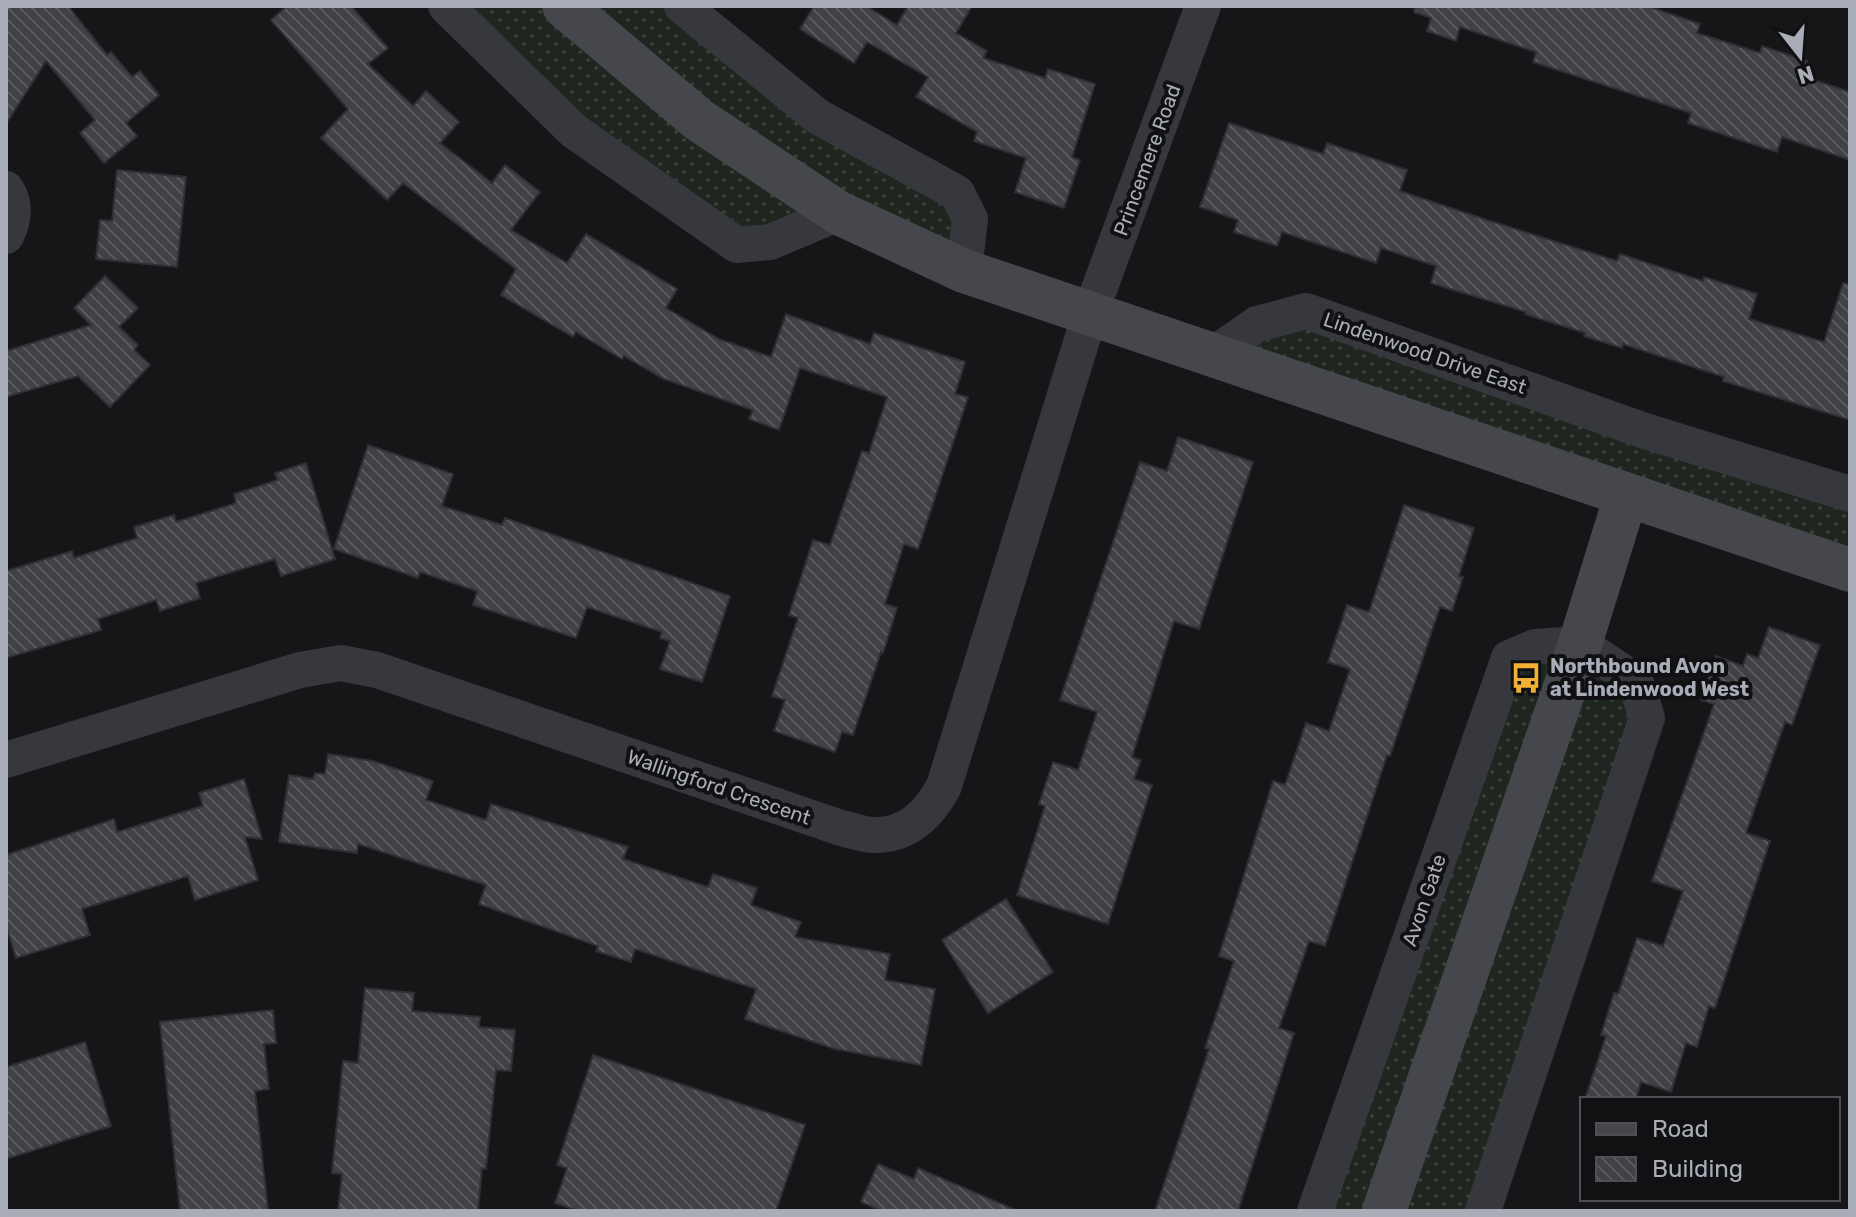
<svg xmlns="http://www.w3.org/2000/svg" width="1856" height="1217" font-family="Rubik,sans-serif">
<style>
.grass{fill:url(#grass-dots)}
.building{fill:url(#building-back-hatch);stroke:#303034;stroke-width:2}
.lines{fill:none;stroke-linecap:round;stroke-linejoin:round}
.street{stroke:#37383d;stroke-width:36}
.secondary{stroke:#45474d;stroke-width:44}
.labels{text-anchor:middle;dominant-baseline:central;stroke-width:8;stroke-linejoin:round;paint-order:stroke}
.street-label{font-size:20px;fill:#a8adb8;stroke:#111113}
.poi-label{font-size:20px;font-weight:bold;fill:#a8adb8;stroke:#111113;text-anchor:start}
</style>
<defs>
<pattern id="grass-dots" width="8" height="8" patternUnits="userSpaceOnUse" patternTransform="scale(2)"><rect width="8" height="8" fill="#1e261f"/><path d="M2 2h.1M6 6h.1" fill="none" stroke="#3c433d" stroke-width="1.8" stroke-linecap="round"/></pattern>
<pattern id="building-back-hatch" width="6" height="6" patternUnits="userSpaceOnUse" patternTransform="scale(2)"><rect width="6" height="6" fill="#404145"/><path d="M-1 5l2 2M0 0l6 6M5-1l2 2" fill="none" stroke="#595a5e"/></pattern>
</defs>
<rect width="100%" height="100%" fill="#161618"/>
<g class="grass">
<path d="M446 6H682L957 193 964 271 839 213 737 245Z"/>
<path d="M1306 311 1850 494V570L1211 356Z"/>
<path d="M1580 644 1647 718 1483 1211H1315L1509 658Z"/>
</g>
<g class="building">
<path d="M6 6H68L107 55 111 52 132 77 140 71 159 95 126 123 137 136 104 163 80 133 95 120 46 61 6 124Z"/>
<path d="M287 6H351L388 48 368 64 413 106 426 91 459 122 440 143 492 183 505 165 540 192 511 230 567 263 586 234 677 289 666 308 719 339 771 357 786 314 870 344 874 333 965 362 955 394 968 397 932 507 918 549 904 544 885 604 897 608 883 653 881 652 853 735 842 732 835 752 774 731 785 700 772 696 798 618 789 615 813 540 830 545 862 451 869 453 887 397 800 368 779 430 749 419 753 410 664 379 624 356 622 359 576 332 573 337 501 295 516 269 403 183 387 200 321 138 348 109 271 20Z"/>
<path d="M814 6H866L897 25 908 6H972L956 33 987 51 983 58 1045 78 1048 69 1095 84 1072 157 1080 160 1064 208 1015 192 1026 158 974 141 977 132 916 97 928 77 867 42 854 63 800 29Z"/>
<path d="M1415 6H1647L1700 24 1697 33 1760 53 1762 46 1807 61 1802 76 1850 92V160L1782 137 1777 152 1688 123 1691 113 1533 62 1536 52 1460 27 1456 41 1427 31 1431 18 1414 12Z"/>
<path d="M1229 123 1323 154 1327 143 1407 170 1400 191 1481 218 1617 261 1620 254 1703 281 1704 277 1757 294 1749 319 1824 342 1843 283 1850 284V420L1723 381 1724 377 1623 344 1622 348 1584 336 1585 333 1525 314 1526 312 1431 283 1436 266 1381 248 1376 263 1282 232 1277 246 1234 232 1238 220 1200 207Z"/>
<path d="M117 170 186 177 177 267 96 259 100 220 112 221Z"/>
<path d="M105 276 138 308 119 327 138 345 134 350 150 365 110 407 78 376 6 397V351L91 325 74 308Z"/>
<path d="M1178 437 1253 462 1199 629 1174 621 1132 757 1141 760 1134 779 1152 785 1108 924 1017 895 1045 806 1039 804 1053 762 1078 770 1097 712 1060 700 1140 462 1167 471Z"/>
<path d="M368 445 453 474 442 506 502 525 505 518 730 596 702 682 660 669 670 641 660 638 662 632 587 607 576 638 473 605 477 591 420 572 418 578 334 549Z"/>
<path d="M306 463 335 559 281 576 275 559 196 583 200 598 160 611 156 600 98 619 101 630 6 658V571L72 551 74 558 137 538 134 527 174 515 176 522 236 503 234 494 278 480 275 473Z"/>
<path d="M1404 505 1474 528 1459 576 1463 577 1452 611 1440 607 1390 756 1387 755 1325 946 1309 941 1279 1028 1294 1033 1238 1211H1155L1209 1049 1205 1048 1234 961 1219 956 1273 781 1285 785 1306 723 1329 731 1350 669 1328 662 1347 605 1369 612Z"/>
<path d="M1769 627 1820 645 1792 725 1785 722 1746 833 1770 841 1715 1008 1709 1006 1697 1047 1686 1043 1671 1092 1641 1082 1636 1099H1585L1606 1036 1601 1035 1614 993 1618 994 1637 938 1663 946 1683 891 1652 881 1714 704 1701 700 1716 656 1743 666 1747 654 1758 658Z"/>
<path d="M328 754 373 761 433 781 426 800 486 820 491 804 628 847 623 859 708 887 713 874 757 888 751 905 801 922 795 937 890 954 885 980 935 989 921 1065 835 1049 745 1019 756 989 635 949 631 962 596 951 598 946 479 904 486 885 358 844 357 853 279 842 289 775 313 779 315 773 325 774Z"/>
<path d="M244 779 262 839 245 837 258 880 195 900 188 876 82 909 90 935 16 958 6 925V855L114 819 117 832 203 806 199 793Z"/>
<path d="M1006 899 1053 972 988 1013 942 940Z"/>
<path d="M365 988 414 993 412 1011 480 1017 479 1027 515 1030 511 1071 496 1070 486 1169 482 1168 478 1211H338L342 1174 332 1173 343 1061 358 1063Z"/>
<path d="M273 1010 276 1043 264 1044 269 1089 255 1091 268 1211H180L160 1022Z"/>
<path d="M85 1042 111 1126 6 1159V1067Z"/>
<path d="M593 1055 805 1125 776 1211H579L555 1203 567 1168 557 1165Z"/>
<path d="M878 1164 914 1179 918 1168 1018 1211H882L861 1202Z"/>
</g>
<g class="lines">
<g class="street">
<path d="M446 6 574 131 737 245 770 242 839 213"/>
<path d="M682 6 817 116 957 193 970 219 964 271"/>
<path d="M6 189C16 204 14 220 6 236"/>
<path d="M1211 356 1257 324 1306 311 1645 431 1850 494"/>
<path d="M6 760 300 670 341 663 377 670 841 828C851 830 863 835 873 835 908 836 929 814 944 786L1090 314 1203 6"/>
<path d="M1315 1211 1509 658 1535 647 1580 644 1635 680 1647 718 1483 1211"/>
</g>
<g class="secondary">
<path d="M564 6 699 120 839 213 964 271 1850 570"/>
<path d="M1384 1211 1580 644 1626 496"/>
</g>
</g>
<defs>
<symbol id="bus-bare" viewBox="-9 -9 18 18"><path d="M-5-6H5V4H4V6H2V4H-2V6H-4V4H-5ZM-3.5-4V0h7V-4ZM-3.5 1.2v1.5H-2V1.2ZM2 1.2v1.5H3.5V1.2Z" fill="#f2b134" stroke="#111113" stroke-width="2.5" paint-order="stroke"/></symbol>
</defs>
<g fill-rule="evenodd">
<use href="#bus-bare" x="1504" y="656" width="44" height="44"/>
</g>
<g class="labels">
<g class="street-label">
<text transform="translate(1147 160) rotate(-70)">Princemere Road</text>
<text transform="translate(1425 353) rotate(19)">Lindenwood Drive East</text>
<text transform="translate(719 787) rotate(19)">Wallingford Crescent</text>
<text transform="translate(1424 900) rotate(-71)">Avon Gate</text>
</g>
<g class="poi-label">
<text x="1550" y="666">Northbound Avon<tspan x="1550" dy="23">at Lindenwood West</tspan></text>
</g>
</g>
<rect width="1856" height="1217" fill="none" stroke="#a8adb8" stroke-width="16"/>
<rect x="1580" y="1097" width="260" height="104" fill="#111113" stroke="#4d4f55" stroke-width="2"/>
<rect x="1596" y="1123" width="40" height="12" fill="#45474d" stroke="#4d4f55" stroke-width="2"/>
<text x="1652" y="1137" font-size="24" fill="#a8adb8">Road</text>
<rect x="1596" y="1157" width="40" height="24" fill="url(#building-back-hatch)" stroke="#4d4f55" stroke-width="2"/>
<text x="1652" y="1177" font-size="24" fill="#a8adb8">Building</text>
<g transform="translate(1800 56) rotate(163)" stroke="#111113" stroke-width="6" paint-order="stroke">
<path d="M0-6L14 30L0 20L-14 30Z" fill="#a8adb8"/>
<text y="-12" font-size="22" font-weight="bold" text-anchor="middle" fill="#a8adb8">N</text>
</g>
</svg>
